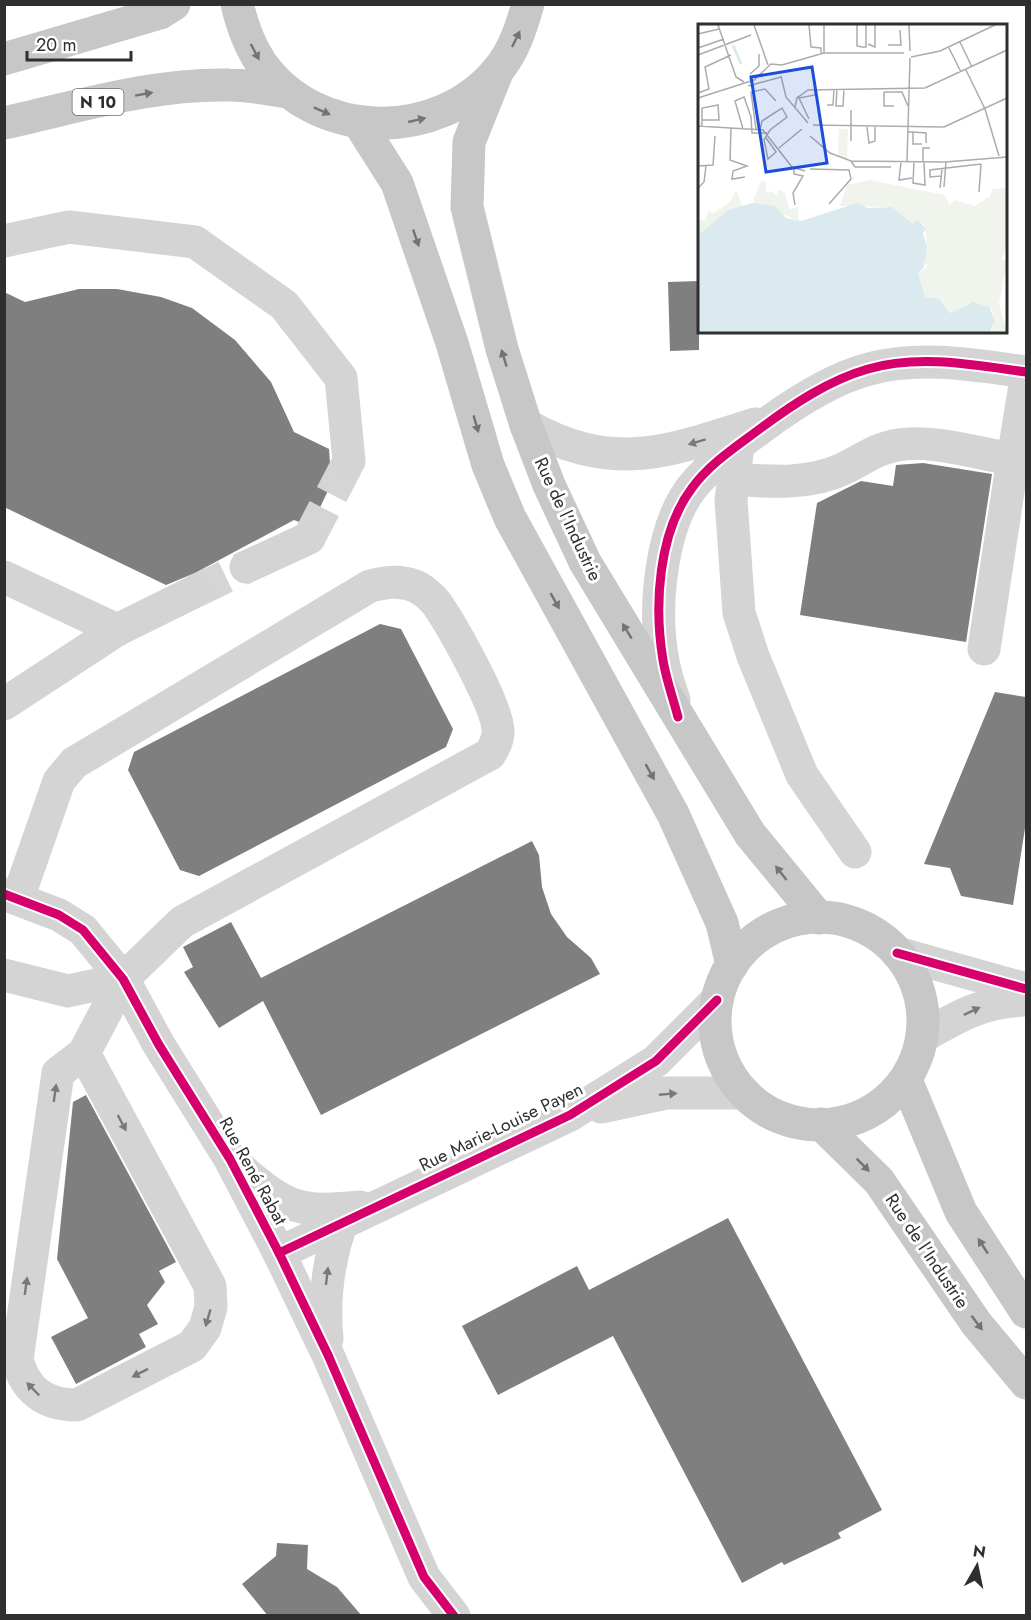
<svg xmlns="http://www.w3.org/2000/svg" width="1031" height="1620" font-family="Jost,sans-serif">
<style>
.building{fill:#7f7f7f}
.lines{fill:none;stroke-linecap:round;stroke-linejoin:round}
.minor-tunnel{stroke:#d5d5d5;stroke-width:33;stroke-dasharray:33 16;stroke-linecap:butt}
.minor{stroke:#d4d4d4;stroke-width:33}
.major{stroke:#c7c7c7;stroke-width:33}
.cycleway-casing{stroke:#fff;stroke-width:13}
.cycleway{stroke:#d6006c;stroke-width:9}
.oneway{fill:#737373}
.oneway2{fill:#797979}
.labels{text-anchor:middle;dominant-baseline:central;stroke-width:6;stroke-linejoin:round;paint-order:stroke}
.shield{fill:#fff;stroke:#6d6d6d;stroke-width:1.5}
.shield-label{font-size:16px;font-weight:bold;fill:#2f2f2f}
.street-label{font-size:18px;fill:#2f2f2f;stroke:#fff}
.inset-river{fill:none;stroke:#dbeaef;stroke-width:3}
.inset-road{fill:none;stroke:#acacac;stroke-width:1.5}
.view{fill:#1d4ed8;fill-opacity:0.15;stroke:#1d4ed8;stroke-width:3}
.inset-edge{fill:none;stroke:#2f2f2f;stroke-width:3}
</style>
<rect width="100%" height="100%" fill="#fff"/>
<g class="building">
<path d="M699 281V350L670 351 668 282Z"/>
<path d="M79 289H117L161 297 192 308 235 340 271 382 294 432 329 449 330 463 336 474 314 520 299 522 294 520 195 573 166 585 4 507V292L25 302Z"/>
<path d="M923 463 992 474 966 642 800 615 817 503 861 481 893 486 896 465Z"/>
<path d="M380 624 401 629 453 729 446 747 199 876 180 870 128 770 134 752Z"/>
<path d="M995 692 1026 697V822L1013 905 961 896 950 868 924 864Z"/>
<path d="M532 841 539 855 542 887 551 914 567 937 591 958 600 974 321 1115 263 1001 219 1028 184 972 193 967 183 947 231 922 261 978Z"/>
<path d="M86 1095 176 1262 159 1271 165 1282 147 1305 158 1324 139 1334 146 1347 76 1384 51 1337 88 1318 57 1259 73 1102Z"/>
<path d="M728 1218 882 1510 838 1533 841 1538 784 1565 782 1562 742 1583 613 1336 498 1395 462 1326 577 1266 589 1290Z"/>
<path d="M277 1543 308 1545 307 1569 337 1587 362 1616H268L242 1584 276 1556Z"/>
</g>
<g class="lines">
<g class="minor-tunnel">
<path d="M309 538 349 461"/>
<path d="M196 591 246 567"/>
</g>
<g class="minor">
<path d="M4 241 69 227 195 242 284 305 341 378 349 461"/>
<path d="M526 425C613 474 666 452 755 424"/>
<path d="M738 446 731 500 739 613 753 656 802 775 855 852"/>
<path d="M734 479C770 482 809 485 843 469 862 460 877 448 898 445 932 439 979 454 1013 459L1026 379"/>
<path d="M246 567 309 538"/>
<path d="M4 577 117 630"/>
<path d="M984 649 1013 459"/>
<path d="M674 700C670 688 665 674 663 661 653 611 660 527 693 486 712 463 738 445 762 427 793 404 831 379 869 369 920 355 975 365 1026 372"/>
<path d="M4 704 117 630 196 591"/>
<path d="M4 894 59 915 83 930 123 979 159 1045 230 1159 279 1253 328 1355 424 1577 454 1616"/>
<path d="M18 898 59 781 74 763 370 586C386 582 400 580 415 586 422 589 432 597 437 604 452 626 499 708 498 732 498 741 494 747 490 754L182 922 123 979 84 1053 58 1073 17 1360C26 1391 45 1405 77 1405L192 1346 205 1328 211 1307 210 1286 84 1053"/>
<path d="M897 953 1026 989"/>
<path d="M4 975 68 991 123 979"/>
<path d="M922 1037C960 1015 982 1002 1026 1000"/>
<path d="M601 1107 666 1093H744"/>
<path d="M241 1169C287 1209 300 1213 360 1207"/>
<path d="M279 1253 570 1115 656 1061 717 1000"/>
<path d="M327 1339C323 1298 328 1262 341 1224"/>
</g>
<g class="major">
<path d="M237 4C242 25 249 45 261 63 316 141 438 143 498 70 514 51 521 28 528 4"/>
<path d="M4 59 160 13 174 4"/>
<path d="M498 70 469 142 467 207 502 349 526 425 549 485 585 562 750 834 819 918"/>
<path d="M4 123C77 107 154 83 229 85 249 85 269 89 288 92"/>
<path d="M359 123 397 183 452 343 488 465 510 518 673 814 722 923 732 965"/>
<circle cx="819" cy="1021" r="104"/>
<path d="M906 1080 961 1212 1026 1312"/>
<path d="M821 1124 879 1181 976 1323 1026 1383"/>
</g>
<defs>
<g id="cycleway">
<path d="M678 717C673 698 666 679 663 660 654 606 658 533 692 488 709 464 737 446 761 428 792 405 829 380 868 369 919 354 975 365 1026 372"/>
<path d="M4 894 59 915 83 930 123 979 159 1045 230 1159 279 1253 328 1355 424 1577 454 1616"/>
<path d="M897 953 1026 989"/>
<path d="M279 1253 570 1115 656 1061 717 1000"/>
</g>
</defs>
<use href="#cycleway" class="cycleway-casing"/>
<use href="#cycleway" class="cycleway"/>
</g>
<defs><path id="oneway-solid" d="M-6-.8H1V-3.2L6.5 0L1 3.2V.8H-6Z" transform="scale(1.5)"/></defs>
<g class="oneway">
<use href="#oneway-solid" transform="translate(516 39) rotate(-64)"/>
<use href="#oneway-solid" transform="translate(255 52) rotate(62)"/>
<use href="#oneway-solid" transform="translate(144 94) rotate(-10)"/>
<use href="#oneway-solid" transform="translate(322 111) rotate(24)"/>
<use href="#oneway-solid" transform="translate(417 120) rotate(-13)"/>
<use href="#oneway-solid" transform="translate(416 238) rotate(71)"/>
<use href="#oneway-solid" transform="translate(504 358) rotate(-107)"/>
<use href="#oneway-solid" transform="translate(476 424) rotate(74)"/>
<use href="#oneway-solid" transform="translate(555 601) rotate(61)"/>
<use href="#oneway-solid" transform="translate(627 631) rotate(-121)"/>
<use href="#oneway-solid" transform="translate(650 772) rotate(61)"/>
<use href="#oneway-solid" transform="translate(781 873) rotate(-128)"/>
<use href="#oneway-solid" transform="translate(863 1165) rotate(45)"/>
<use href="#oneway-solid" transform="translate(983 1246) rotate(-123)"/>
<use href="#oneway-solid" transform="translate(977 1323) rotate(53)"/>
</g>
<g class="oneway2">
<use href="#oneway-solid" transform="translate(697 442) rotate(163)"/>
<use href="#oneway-solid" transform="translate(972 1011) rotate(-25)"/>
<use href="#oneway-solid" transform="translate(55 1093) rotate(-82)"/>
<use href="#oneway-solid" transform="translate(668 1094) rotate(-5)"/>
<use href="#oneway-solid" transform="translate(122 1123) rotate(62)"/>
<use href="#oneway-solid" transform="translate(327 1276) rotate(-83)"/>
<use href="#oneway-solid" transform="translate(26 1286) rotate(-82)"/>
<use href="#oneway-solid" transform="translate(208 1318) rotate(106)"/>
<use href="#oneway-solid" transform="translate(140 1373) rotate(153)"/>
<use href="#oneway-solid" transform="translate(33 1389) rotate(-134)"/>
</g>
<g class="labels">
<rect class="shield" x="72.5" y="89" width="51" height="26" rx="4.5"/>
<g class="shield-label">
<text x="98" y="102">N 10</text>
</g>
<g class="street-label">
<text transform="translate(568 519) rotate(65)">Rue de l'Industrie</text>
<text transform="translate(501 1127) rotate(-26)">Rue Marie-Louise Payen</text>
<text transform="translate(253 1171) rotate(61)">Rue René Rabat</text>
<text transform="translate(927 1251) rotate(56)">Rue de l'Industrie</text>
</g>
</g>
<g transform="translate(698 24)">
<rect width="309" height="309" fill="#fff"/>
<path d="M141 105H150L149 135 140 130ZM64 156 68 159V169L74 167 79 172 81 165 86 168 92 185 100 183 101 197 57 179 55 176ZM172 156 246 171 252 181 256 176 277 182 292 172 294 165 309 164V220L304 235 309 238 301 280 309 308H293L297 296 293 285 272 279 252 289 241 275 227 273 220 249 229 243 225 235 229 222 227 202 222 198 215 200 194 183 142 182 149 161ZM38 166 45 183 30 186 0 211V196H7L11 186 14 190 32 178Z" fill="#f1f3ed"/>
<path d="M55 179 77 182 88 194 103 197 159 179 170 184 194 183 215 200 218 196 222 198 228 205 225 209 229 222 226 243 220 249 227 273 241 275 252 289 275 278 291 283 297 296 292 308H0V211L30 186Z" fill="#dbeaef"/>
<path class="inset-river" d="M35 21 43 40"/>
<path class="inset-road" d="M20 1 38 53 46 58M56 1 70 41M111 1 113 23 123 24V30M159 1V22L164 23H168V1M211 1 212 27M0 10 21 5M262 18 274 43M170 20 177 23V1M190 21H203L202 6M0 24 26 15M251 24 263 48M126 29V1M0 31 53 11M213 33 242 27 297 1M268 46 287 85 301 132M52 50 61 42V30M83 52 88 73 110 99M50 62 83 53M139 65 138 82H145L146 65M186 68H204L210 82M186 68V82H196M0 69 11 65 7 43 33 31M100 72 111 95M0 74 56 56 73 40 84 41 126 29H206M101 74 117 71V65M129 81H135L136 65M97 83 99 74 110 66 227 64 309 26M4 96H21L20 81 4 84V102M115 101 246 103 309 74M0 102 65 106 94 143 107 147M169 103 171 119 177 117V103M33 104 32 136 49 142 35 147 34 155 47 153M45 105 37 77 46 73 53 93 54 109H69M58 105 53 68 67 65 78 77M62 106 64 97 84 84 89 93 72 106 66 116 70 135 78 128 68 114M210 108H215V120H224M215 108 228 109V119M112 112 132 129 153 137 247 138 309 133M153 117V86M81 124 104 105M153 137 157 143H193M225 137V124H232M203 138 201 156 214 154M209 138 212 34M216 138 215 159 227 161 226 138M0 142 15 141 17 112M96 145V150L105 152 95 169 97 181M112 145 151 146 153 155 131 180M243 152 232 153V146L283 140M246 163 248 138M0 164 6 158 8 142M242 164 244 145M281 168 283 140"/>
<path class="view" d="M114 43 129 139 68 148 53 53Z"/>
<rect width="309" height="309" class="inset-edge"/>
</g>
<rect width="1031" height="1620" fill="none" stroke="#2f2f2f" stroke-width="12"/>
<g transform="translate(977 1566) rotate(9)" stroke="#ffffff" stroke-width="4.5" paint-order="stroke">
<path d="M0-4.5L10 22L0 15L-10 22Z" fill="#2f2f2f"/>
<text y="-9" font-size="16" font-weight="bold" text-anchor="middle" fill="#2f2f2f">N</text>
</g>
<path d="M27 51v9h104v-9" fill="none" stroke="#2f2f2f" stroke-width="3"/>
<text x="36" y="51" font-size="18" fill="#2f2f2f" stroke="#ffffff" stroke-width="4.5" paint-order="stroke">20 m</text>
</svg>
